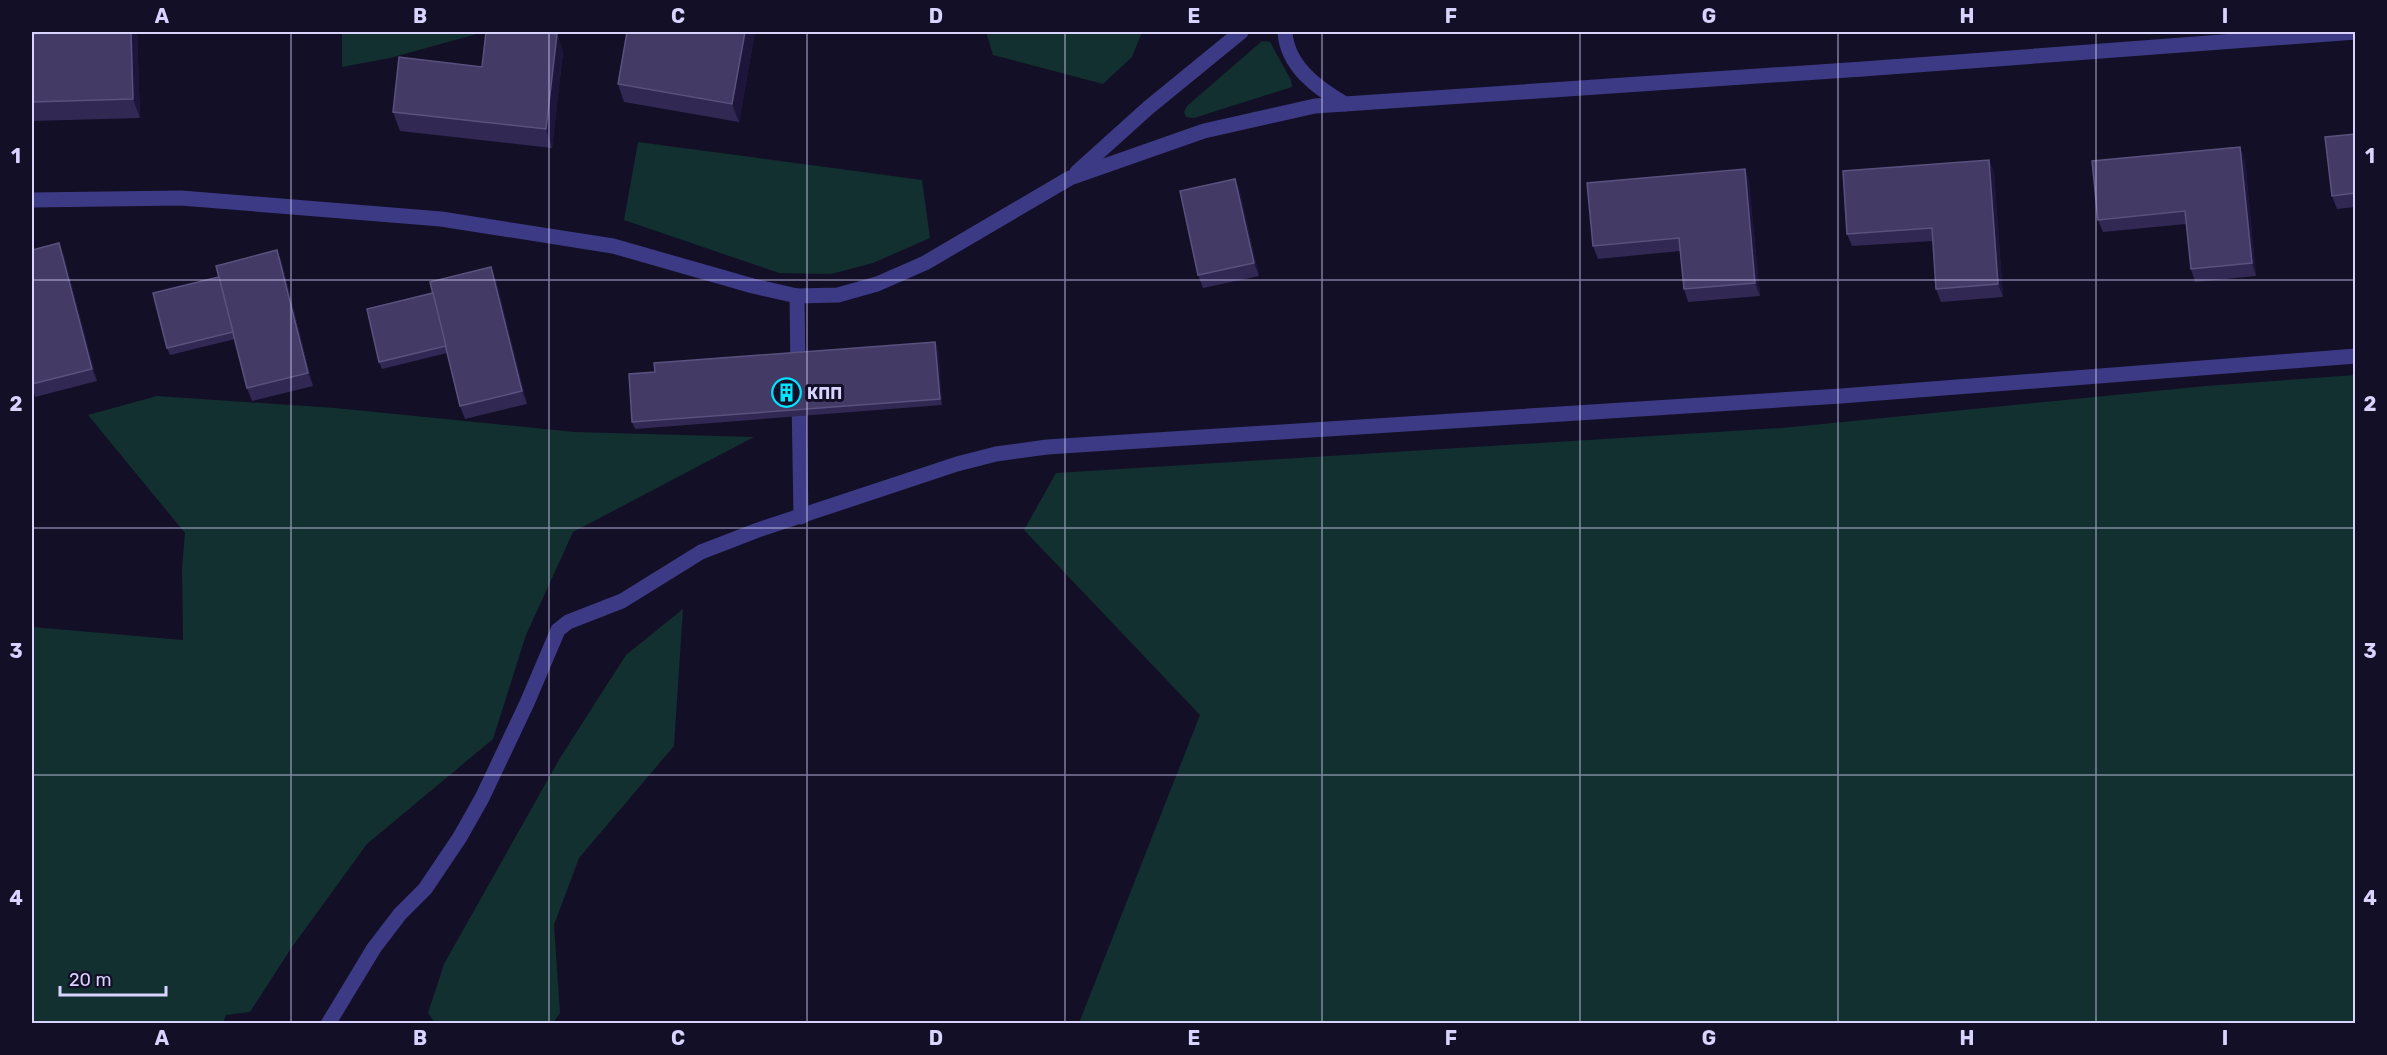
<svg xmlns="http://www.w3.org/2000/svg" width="2387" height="1055" font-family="Rubik,sans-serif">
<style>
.green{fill:#12302f}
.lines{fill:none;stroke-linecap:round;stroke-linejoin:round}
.street{stroke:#3d3a85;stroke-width:15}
.wall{fill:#312854}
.shaded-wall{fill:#1d163a}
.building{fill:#433a66;stroke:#5a527e;stroke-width:1.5}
.grid{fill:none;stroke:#d9d4ff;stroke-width:1.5;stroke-opacity:0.55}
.labels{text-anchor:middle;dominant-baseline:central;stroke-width:6;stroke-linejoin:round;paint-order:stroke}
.poi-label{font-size:16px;font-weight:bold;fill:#d9d4ff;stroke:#130f26;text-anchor:start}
.neatline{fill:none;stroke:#d9d4ff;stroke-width:2}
.grid-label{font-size:20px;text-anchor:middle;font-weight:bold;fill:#d9d4ff}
</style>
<rect width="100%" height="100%" fill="#130f26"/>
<g class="green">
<path d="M342 32H484L390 58 342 67Z"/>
<path d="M986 32H1142L1132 57 1103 84 993 55Z"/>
<path d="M1262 41 1270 42 1291 80 1292 87 1194 118 1186 117 1184 112 1187 106Z"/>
<path d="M638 142 922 180 930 238 873 263 831 274 779 273 624 220Z"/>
<path d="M2355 375V1023H1079L1200 715 1024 530 1056 473 1782 428 2206 386Z"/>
<path d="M157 396 335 408 574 432 754 437 573 532 526 635 493 739 367 844 292 947 250 1012 226 1015 223 1024 32 1023V627L183 640 182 568 185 533 88 415Z"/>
<path d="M683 609 674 746 579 858 554 925 560 1013 553 1023H435L428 1013 444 964 560 758 626 655Z"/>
</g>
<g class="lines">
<g class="street">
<path d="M1285 32C1287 66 1317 88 1345 104"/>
<path d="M1077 172 1148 108 1241 32"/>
<path d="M32 200 181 198 441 219 613 246 753 286 797 296 838 295 877 284 925 263 1070 178 1204 131 1315 106 1863 69 2356 32"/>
<path d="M797 296 798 373"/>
<path d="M799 397 801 517"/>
<path d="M328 1024 374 948 400 914 425 889 460 837 482 798 527 703 558 630 568 622 622 601 701 552 758 530 957 464 996 454 1047 447 1841 396 2356 356"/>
</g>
</g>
<g class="wall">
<path d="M137 32 140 118 32 121V34Z"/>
<path d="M755 32 739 122 624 102 618 84Z"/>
<path d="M557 34 563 52 552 148 400 131 393 112 482 67Z"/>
<path d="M2355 134V207L2337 209 2332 196Z"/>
<path d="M1989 160 1994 173 2003 297 1941 302 1936 289 1933 241 1852 246 1847 234Z"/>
<path d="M2245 160 2256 276 2195 282 2191 269 2186 224 2103 232 2098 220Z"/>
<path d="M1745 169 1749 182 1760 296 1688 302 1684 289 1680 251 1598 259 1593 246Z"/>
<path d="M1235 179 1240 192 1259 276 1203 288 1198 275Z"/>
<path d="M59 243 64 256 97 381 35 397 32 386V250Z"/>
<path d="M277 250 282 263 313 386 252 401 247 388 235 339 170 355 167 348 219 277Z"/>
<path d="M496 280 527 404 465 419 460 406 447 353 382 369 379 362Z"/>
<path d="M935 342 938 348 942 405 635 429 632 422 655 372Z"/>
</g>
<g class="shaded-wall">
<path d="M131 32H137L140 118 133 99Z"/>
<path d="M745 32H755L739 122 732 104Z"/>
<path d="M557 34 563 52 552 148 546 129Z"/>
<path d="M2240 147 2245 160 2256 276 2252 263Z"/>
<path d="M1989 160 1994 173 2003 297 1998 284Z"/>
<path d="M1745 169 1749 182 1760 296 1755 283Z"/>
<path d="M1235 179 1240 192 1259 276 1254 263Z"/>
<path d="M59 243 64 256 97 381 92 369Z"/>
<path d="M277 250 282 263 313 386 308 373Z"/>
<path d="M491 267 496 280 527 404 522 391Z"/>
<path d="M935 342 938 348 942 405 940 399Z"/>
</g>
<g class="building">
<path d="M46 32H131L133 99 32 102V34L46 33Z"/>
<path d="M486 32H538L557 34 546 129 393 112 399 57 482 67Z"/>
<path d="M627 32H745L732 104 618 84Z"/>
<path d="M2355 134V193L2332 196 2325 137Z"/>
<path d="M2240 147 2252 263 2191 269 2185 211 2098 220 2092 161Z"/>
<path d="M1989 160 1998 284 1936 289 1932 228 1847 234 1843 171Z"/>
<path d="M1745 169 1755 283 1684 289 1679 238 1593 246 1587 183Z"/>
<path d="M1235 179 1254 263 1198 275 1180 191Z"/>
<path d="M59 243 92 369 32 384V250Z"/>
<path d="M277 250 308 373 247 388 216 266Z"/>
<path d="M491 267 522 391 460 406 430 282Z"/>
<path d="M219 277 233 332 167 348 153 293Z"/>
<path d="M433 293 446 346 379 362 367 309Z"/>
<path d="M935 342 940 399 632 422 629 374 655 372 654 363Z"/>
</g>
<path class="grid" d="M291 32V1024M549 32V1024M807 32V1024M1065 32V1024M1322 32V1024M1580 32V1024M1838 32V1024M2096 32V1024M32 280H2356M32 528H2356M32 775H2356"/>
<defs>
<symbol id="building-ring" viewBox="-11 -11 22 22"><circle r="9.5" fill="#130f26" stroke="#00e5ff" stroke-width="1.5"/><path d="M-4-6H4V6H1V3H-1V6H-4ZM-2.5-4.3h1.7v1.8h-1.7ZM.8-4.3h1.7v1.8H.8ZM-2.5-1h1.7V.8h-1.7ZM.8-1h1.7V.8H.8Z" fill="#00e5ff"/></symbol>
</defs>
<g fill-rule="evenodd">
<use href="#building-ring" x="770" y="376" width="33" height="33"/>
</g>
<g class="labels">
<g class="poi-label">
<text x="807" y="393">КПП</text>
</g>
</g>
<rect width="2387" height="1055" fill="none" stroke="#130f26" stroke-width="66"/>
<path d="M60 986v9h106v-9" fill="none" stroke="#d9d4ff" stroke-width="3"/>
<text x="69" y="986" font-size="18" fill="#d9d4ff" stroke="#130f26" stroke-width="4.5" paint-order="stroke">20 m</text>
<rect x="33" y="33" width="2321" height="989" class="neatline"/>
<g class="grid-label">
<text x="162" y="23">A</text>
<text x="420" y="23">B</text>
<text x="678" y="23">C</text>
<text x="936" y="23">D</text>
<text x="1194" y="23">E</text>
<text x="1451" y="23">F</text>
<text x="1709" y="23">G</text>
<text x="1967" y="23">H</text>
<text x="2225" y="23">I</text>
<text x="16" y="163">1</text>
<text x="2370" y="163">1</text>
<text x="16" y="411">2</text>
<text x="2370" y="411">2</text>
<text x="16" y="658">3</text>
<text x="2370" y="658">3</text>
<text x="16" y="905">4</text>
<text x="2370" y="905">4</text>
<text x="162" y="1045">A</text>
<text x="420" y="1045">B</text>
<text x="678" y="1045">C</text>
<text x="936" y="1045">D</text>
<text x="1194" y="1045">E</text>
<text x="1451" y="1045">F</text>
<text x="1709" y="1045">G</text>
<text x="1967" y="1045">H</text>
<text x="2225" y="1045">I</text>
</g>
</svg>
